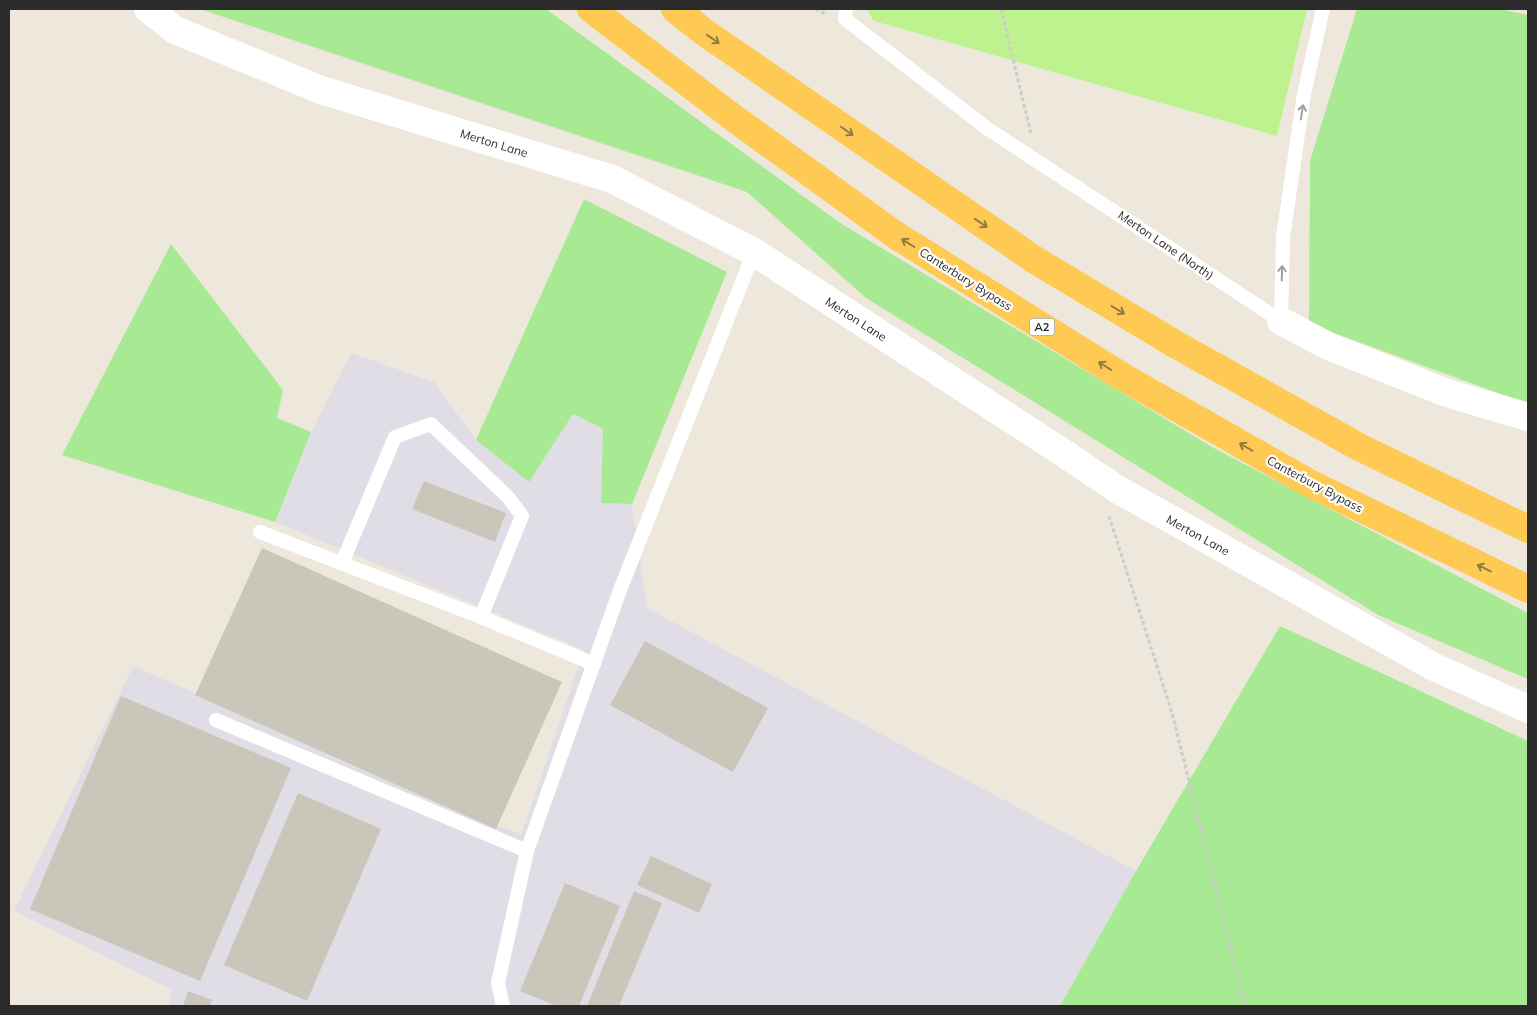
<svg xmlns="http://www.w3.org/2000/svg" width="1537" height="1015" font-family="Mulish,sans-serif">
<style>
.industrial{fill:#e1dde6}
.green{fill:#a8ea93}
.pitch{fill:#bef28e}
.building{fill:#c9c6ba}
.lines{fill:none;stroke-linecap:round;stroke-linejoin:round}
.path{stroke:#ccc;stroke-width:3;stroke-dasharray:4 2.5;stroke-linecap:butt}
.service{stroke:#fff;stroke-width:14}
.minor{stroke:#fff;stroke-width:28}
.trunk{stroke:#feca54;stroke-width:28}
.oneway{stroke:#947a40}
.oneway2{stroke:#a0a0a0}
.labels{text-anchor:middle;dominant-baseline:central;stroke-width:4.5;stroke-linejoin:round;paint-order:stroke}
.shield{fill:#fff;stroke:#6b6b6b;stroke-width:1}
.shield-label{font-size:11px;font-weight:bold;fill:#2b2b2b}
.street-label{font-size:12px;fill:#2b2b2b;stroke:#fff}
</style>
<rect width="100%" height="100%" fill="#eee8dc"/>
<path class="industrial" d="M351 353 434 382 476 440 529 482 573 414 603 429 601 503 632 504 647 608 1136 871 1060 1006H168L172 990 14 911 133 666 521 835 584 650 275 522 311 432Z"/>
<g class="green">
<path d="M200 9H546L840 223 1212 447 1528 613V679L1378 615 866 298 747 192Z"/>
<path d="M1357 9H1499L1528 15V404L1309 324 1310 161Z"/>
<path d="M584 199 727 272 632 504 601 503 603 429 573 414 529 482 476 440Z"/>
<path d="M171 244 283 390 277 418 311 432 275 522 62 455Z"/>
<path d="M1280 626 1528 741V1006H1060L1136 871Z"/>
</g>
<path class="pitch" d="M866 9H1307L1277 136 874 21Z"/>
<g class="building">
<path d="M424 481 506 513 495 542 412 509Z"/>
<path d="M262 548 562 682 496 829 195 695Z"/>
<path d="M645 641 768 708 733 772 610 705Z"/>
<path d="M121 696 291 768 200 981 30 909Z"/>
<path d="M298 793 381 829 307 1001 224 965Z"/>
<path d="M651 856 712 884 699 913 637 885Z"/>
<path d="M565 883 620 906 579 1006H557L520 991Z"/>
<path d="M634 891 662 903 619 1006H587Z"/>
<path d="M188 991 212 1000 210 1006H183Z"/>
</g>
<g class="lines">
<g class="path">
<path d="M815 9 826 14"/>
<path d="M1001 9 1031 134"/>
<path d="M1109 516 1172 713 1245 1006"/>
</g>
<g class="service">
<path d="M846 9 845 19 988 129 1281 321"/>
<path d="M1281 321 1283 237 1304 94 1323 9"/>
<path d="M260 532 481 617 594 664"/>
<path d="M342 563 395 437 431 424 508 497 522 516 481 617"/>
<path d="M216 720 527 851"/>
<path d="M503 1006 498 983 527 851 620 590 754 252"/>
</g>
<g class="minor">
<path d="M148 9 175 30 321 90 612 179 754 252 1065 454 1117 489 1434 667 1528 709"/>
<path d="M1281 321 1328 346 1447 393 1528 417"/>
</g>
<g class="trunk">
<path d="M591 9 731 116 897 236 1123 377 1309 483 1528 589"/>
<path d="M675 9 704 32 1035 260 1175 344 1359 447 1528 529"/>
</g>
</g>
<defs><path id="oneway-shaft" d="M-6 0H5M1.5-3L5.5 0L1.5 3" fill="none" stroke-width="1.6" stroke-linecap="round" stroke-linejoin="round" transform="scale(1.25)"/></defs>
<g class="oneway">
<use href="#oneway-shaft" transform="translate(713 39) rotate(35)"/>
<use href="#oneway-shaft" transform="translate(847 131) rotate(35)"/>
<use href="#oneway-shaft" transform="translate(981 223) rotate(34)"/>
<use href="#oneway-shaft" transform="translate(908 243) rotate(-148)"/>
<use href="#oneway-shaft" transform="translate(1118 310) rotate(31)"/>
<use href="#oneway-shaft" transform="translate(1105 366) rotate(-148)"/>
<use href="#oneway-shaft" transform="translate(1246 447) rotate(-150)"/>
<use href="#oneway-shaft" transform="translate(1484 568) rotate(-154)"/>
</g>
<g class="oneway2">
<use href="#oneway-shaft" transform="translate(1302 112) rotate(-81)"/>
<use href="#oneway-shaft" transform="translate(1282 273) rotate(-88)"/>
</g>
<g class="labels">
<rect class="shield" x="1029.5" y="318.5" width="25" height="17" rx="4"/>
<g class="shield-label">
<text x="1042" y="327">A2</text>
</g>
<g class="street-label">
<text transform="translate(494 143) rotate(17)">Merton Lane</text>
<text transform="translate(1166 245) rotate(34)">Merton Lane (North)</text>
<text transform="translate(966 279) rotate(32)">Canterbury Bypass</text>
<text transform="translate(856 319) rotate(33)">Merton Lane</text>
<text transform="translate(1315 484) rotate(28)">Canterbury Bypass</text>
<text transform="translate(1198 535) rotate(29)">Merton Lane</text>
</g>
</g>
<rect width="1537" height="1015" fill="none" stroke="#2b2b2b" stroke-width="20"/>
</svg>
